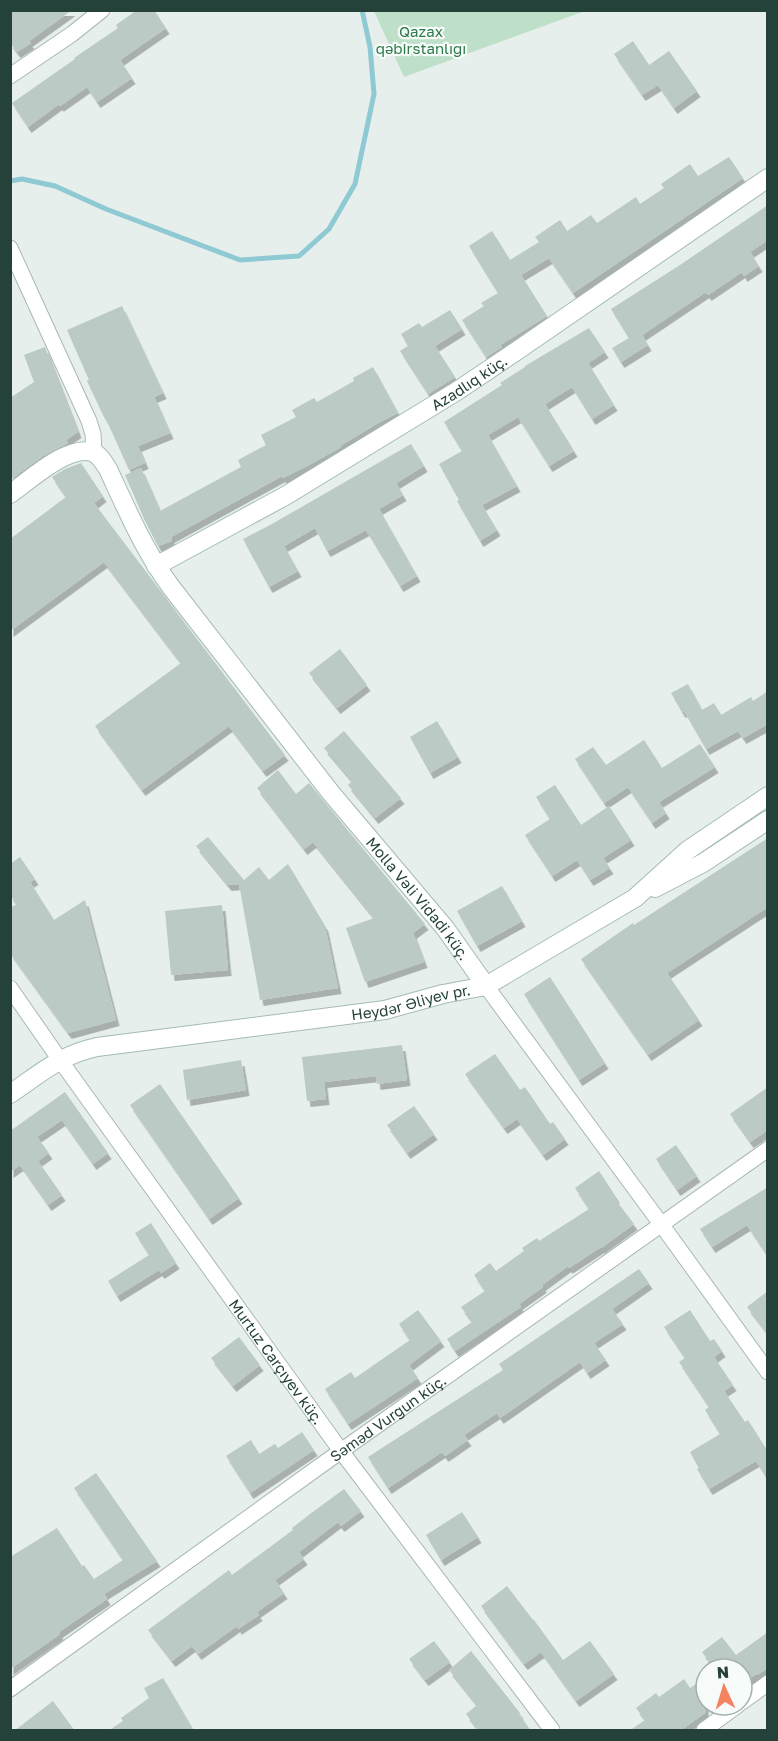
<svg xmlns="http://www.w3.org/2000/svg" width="778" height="1741" font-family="'Golos Text',sans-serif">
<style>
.green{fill:#bfe0c8}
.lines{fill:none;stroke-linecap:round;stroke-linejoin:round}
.stream{stroke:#8ec9d4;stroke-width:5}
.building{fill:#bbcac4;filter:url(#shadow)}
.street-casing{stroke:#a8b8b2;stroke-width:17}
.secondary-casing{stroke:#a4bbb3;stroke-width:20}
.street{stroke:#fff;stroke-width:15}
.secondary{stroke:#fff;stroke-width:18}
.labels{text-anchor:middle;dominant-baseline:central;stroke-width:4.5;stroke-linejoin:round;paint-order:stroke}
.park-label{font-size:15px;fill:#2d7a4b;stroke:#f7fbf9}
.street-label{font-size:15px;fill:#24423a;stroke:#f7fbf9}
</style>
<defs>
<filter id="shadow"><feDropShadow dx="3.5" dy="6" stdDeviation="0" flood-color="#0004"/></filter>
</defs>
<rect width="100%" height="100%" fill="#e6efeb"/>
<path class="green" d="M374 11H585L404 77Z"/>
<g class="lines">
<path class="stream" d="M10 181 22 179 55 186 106 209 240 260 299 256 329 229 355 184 374 94 370 47 362 10"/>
</g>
<g class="building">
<path d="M10 10H72L29 41 31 43 17 52 10 43Z"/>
<path d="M137 10H154L166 28 120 60 132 78 97 102 87 87 60 106 59 104 28 127 12 103 75 59 74 58 118 28 116 25Z"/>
<path d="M633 41 649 65 669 51 697 91 674 108 658 85 642 95 614 54Z"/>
<path d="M729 157 743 178 573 293 549 258 521 275 547 316 500 345 502 347 486 357 462 320 484 306 481 303 498 293 469 246 492 231 510 260 539 242 535 237 560 220 567 231 591 215 597 223 636 197 640 204 664 188 661 184 690 164 698 176Z"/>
<path d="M768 205V240L750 252 759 266 744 276 742 272 708 295 706 292 642 335 648 345 621 362 612 348 629 338 611 309 680 265Z"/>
<path d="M122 306 163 393 154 397 170 433 138 446 145 463 129 470 106 419H105L87 381 89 380 67 330Z"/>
<path d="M450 310 462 329 435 346 455 377 428 394 400 351 408 346 401 334 419 323 422 327Z"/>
<path d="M589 328 605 352 588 363 614 405 592 419 572 387 545 404 574 451 549 466 518 417 488 435 517 486 482 505 497 530 480 541 457 501 459 500 439 464 462 451 444 422 502 385 500 383 525 367V366Z"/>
<path d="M45 347 78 432 66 440 68 443 43 456 10 480V398L34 382 24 355Z"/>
<path d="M373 367 398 413 378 423 340 446 341 447 311 464 283 478 282 476 171 537 172 541 158 546 145 521 125 475 141 468 160 511 241 467 238 460 266 445 261 435 296 417 292 410 314 398 317 402 354 381 353 378Z"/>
<path d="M411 444 424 466 396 483 403 495 379 509 417 576 400 586 366 530 327 551 315 528 284 546 298 571 269 587 243 539 272 524Z"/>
<path d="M81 463 103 496 94 503 285 755 263 771 229 726 142 790 95 726 181 663 104 562 10 631V539L66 497 52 477 65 469Z"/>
<path d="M340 649 367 685 337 708 309 673Z"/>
<path d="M688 684 702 710 714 703 721 715 751 697 753 701 768 691V724L743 738 738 731 706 749 684 711 682 712 671 693Z"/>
<path d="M437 721 458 757 430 773 410 737Z"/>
<path d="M344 731 401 798 375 818 348 785 352 781 324 748Z"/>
<path d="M644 740 662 768 700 744 715 767 659 802 666 813 652 823 628 787 604 803 575 759 593 747 606 765Z"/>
<path d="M278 770 296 794 309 783 425 924 413 933 424 962 365 982 346 928 374 918 313 842 304 849 257 788Z"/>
<path d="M555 785 581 825 609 806 631 840 603 858 610 868 590 880 577 860 552 876 525 835 550 819 536 797Z"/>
<path d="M208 837 244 880 259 867 269 880 288 864 325 926 338 988 260 1000 239 884 228 885 196 846Z"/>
<path d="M768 838V907L667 973 699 1020 648 1055 581 959 633 923 634 925Z"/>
<path d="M20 857 35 879 30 882 54 920 85 900 116 1020 68 1033 10 953V908L17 904 10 895V864Z"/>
<path d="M502 886 522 921 477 946 457 911Z"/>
<path d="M222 905 228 970 171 975 165 911Z"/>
<path d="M550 977 605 1063 579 1080 524 994Z"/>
<path d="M402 1045 407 1080 377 1084 376 1076 324 1082 326 1099 307 1101 302 1057Z"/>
<path d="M495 1054 520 1090 525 1087 550 1124 553 1122 565 1139 543 1155 517 1119 504 1128 465 1074Z"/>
<path d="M241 1060 246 1090 187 1100 183 1070Z"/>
<path d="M160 1084 239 1198 209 1219 130 1105Z"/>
<path d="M768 1087V1130L750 1142 730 1114Z"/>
<path d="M65 1092 108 1153 93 1164 62 1120 37 1137 49 1153 38 1161 62 1195 48 1205 20 1165 10 1172V1131Z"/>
<path d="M414 1106 434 1134 407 1153 387 1125Z"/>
<path d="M676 1145 697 1176 677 1190 656 1159Z"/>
<path d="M599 1171 616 1197 615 1199 634 1224 601 1248V1247L569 1268 568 1266 542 1285 543 1287 519 1304 521 1307 455 1351 447 1339 472 1322 461 1307 485 1291 474 1275 490 1263 496 1271 524 1251 522 1248 537 1238 539 1241 589 1209 575 1188Z"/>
<path d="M768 1187V1257L747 1225 712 1247 700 1229Z"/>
<path d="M151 1223 176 1263 161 1273 159 1270 117 1296 108 1281 149 1255 135 1233Z"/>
<path d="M639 1269 649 1283 612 1309 623 1324 594 1343 606 1360 587 1373 580 1362 500 1418 497 1413 464 1435 468 1440 445 1456 442 1452 388 1488 368 1457 503 1370 499 1364Z"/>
<path d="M768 1291V1334L747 1307Z"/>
<path d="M418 1310 441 1341 409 1365 418 1378 348 1424 325 1389 351 1372 355 1378 410 1340 399 1324Z"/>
<path d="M690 1310 710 1341 714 1339 722 1351 714 1357 733 1385 724 1391 745 1422 748 1420 768 1452V1480L756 1461 709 1489 697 1469 699 1468 690 1452 720 1434 705 1410 709 1407 679 1362 685 1358 664 1327Z"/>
<path d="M239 1337 260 1365 233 1386 211 1358Z"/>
<path d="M302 1432 314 1450 250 1493 226 1456 251 1440 259 1454 275 1444 278 1448Z"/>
<path d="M96 1473 157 1561 104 1594 107 1599 59 1632 60 1634 10 1669V1557L57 1528 82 1566 84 1565 94 1579 123 1560 74 1488Z"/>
<path d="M344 1489 361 1511 341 1526 338 1522 299 1552 304 1559 275 1580 284 1593 257 1612 259 1615 238 1629 237 1626 198 1654 192 1646 172 1661 148 1630 229 1570 232 1575 293 1530 292 1528 310 1514Z"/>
<path d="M462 1512 478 1537 441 1560 426 1535Z"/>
<path d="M507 1586 533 1620H534L563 1660 590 1641 614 1674 576 1701 541 1652 524 1664 481 1606Z"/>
<path d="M768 1632V1668L757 1675 756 1674 742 1684V1669H714L702 1652 722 1637 736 1655Z"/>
<path d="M434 1641 450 1662 425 1680 409 1659Z"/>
<path d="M471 1651 520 1713 519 1714 531 1731H479L466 1714 477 1705 449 1670Z"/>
<path d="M706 1677 705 1710 706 1712 680 1731H629L645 1720 636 1708 656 1693 659 1697 684 1679 690 1688Z"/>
<path d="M163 1678 194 1731H108L123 1721 121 1718 149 1698 144 1688Z"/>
<path d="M53 1701 75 1731H14Z"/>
</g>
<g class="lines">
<defs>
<g id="street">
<path d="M10 76 72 34 102 10"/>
<path d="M10 248 89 421 93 434 94 452"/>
<path d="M486 986 661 1224 768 1372"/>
<path id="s1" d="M10 988 60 1060 341 1451 552 1730"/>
<path id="s2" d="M10 1689 341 1451 768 1149"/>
<path d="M742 1702 768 1683"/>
<path d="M704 1730 738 1705"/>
</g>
<g id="secondary">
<path id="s3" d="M10 494C29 481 67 445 92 452 99 454 104 463 108 469 127 510 144 550 171 587L331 793 445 928 486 986"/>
<path id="s4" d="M156 566 285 496 457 391 515 352 768 178"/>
<path d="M655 888 703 863 768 820"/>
<path id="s5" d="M10 1094C41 1073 60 1055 97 1047L385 1010 443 994 486 986 635 898 688 850 768 796"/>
</g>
</defs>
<use href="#street" class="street-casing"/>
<use href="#secondary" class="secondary-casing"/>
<use href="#street" class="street"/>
<use href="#secondary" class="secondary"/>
</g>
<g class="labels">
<g class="park-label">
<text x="421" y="31">Qazax<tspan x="421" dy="17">qəbirstanlığı</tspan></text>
</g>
<g class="street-label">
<text stroke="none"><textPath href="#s4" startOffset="363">Azadlıq küç.</textPath></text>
<text stroke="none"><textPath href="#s3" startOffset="650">Molla Vəli Vidadi küç.</textPath></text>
<text stroke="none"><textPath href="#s5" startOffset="417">Heydər Əliyev pr.</textPath></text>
<text stroke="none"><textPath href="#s1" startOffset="459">Murtuz Carçıyev küç.</textPath></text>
<text stroke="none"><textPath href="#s2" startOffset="465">Səməd Vurğun küç.</textPath></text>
</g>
</g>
<rect width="778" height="1741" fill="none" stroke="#24423a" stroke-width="24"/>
<g transform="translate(724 1687) rotate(356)"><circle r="28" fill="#f7fbf9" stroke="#a3b1ad" stroke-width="1.5"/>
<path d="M0-4.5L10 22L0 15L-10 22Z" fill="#f4845f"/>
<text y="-9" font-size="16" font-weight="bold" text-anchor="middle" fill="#24423a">N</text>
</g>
</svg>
